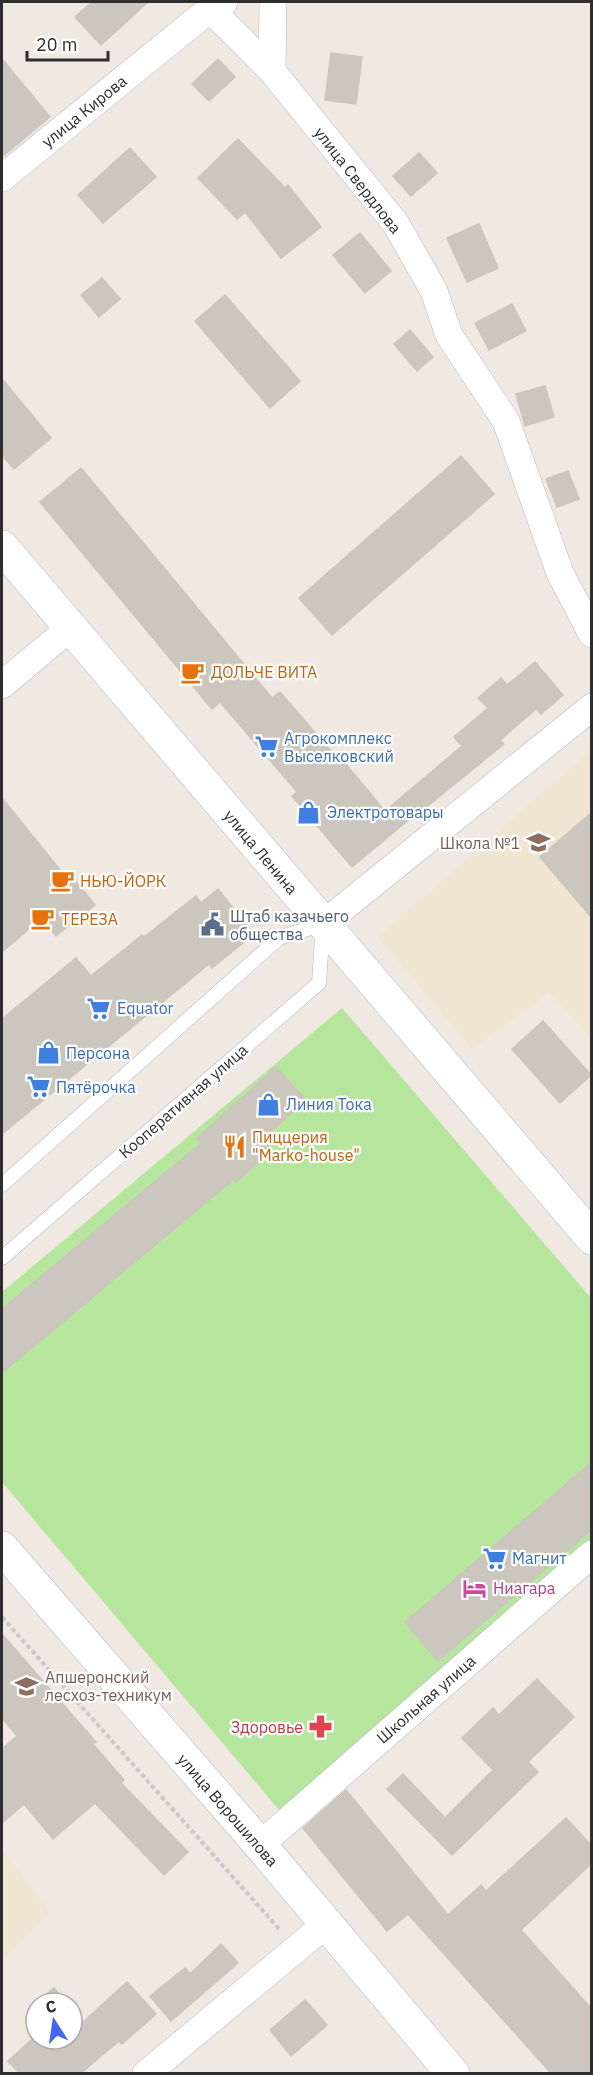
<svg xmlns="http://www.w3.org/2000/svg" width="593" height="2075" font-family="'IBM Plex Sans',sans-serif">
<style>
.education{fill:#f0e6d1}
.green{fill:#b6e59e}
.building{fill:#cbc7bf;stroke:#cbc5ba;stroke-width:1.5}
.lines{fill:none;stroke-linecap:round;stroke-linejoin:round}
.service-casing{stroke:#b4b7c1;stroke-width:15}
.minor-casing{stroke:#b4b7c1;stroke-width:28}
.secondary-casing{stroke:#b4b7c1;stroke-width:34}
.path{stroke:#c9c9c9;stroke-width:4;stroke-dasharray:4.5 3;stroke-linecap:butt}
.service{stroke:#fff;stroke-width:14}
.minor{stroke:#fff;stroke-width:27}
.secondary{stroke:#fff;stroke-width:33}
.labels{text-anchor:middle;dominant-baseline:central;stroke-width:4.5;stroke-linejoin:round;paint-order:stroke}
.street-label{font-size:16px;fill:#2e2e2e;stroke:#fff}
.food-label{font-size:16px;fill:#c56008;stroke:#fff;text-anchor:start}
.shop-label{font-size:16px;fill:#366cbe;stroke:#fff;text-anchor:start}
.education-label{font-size:16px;fill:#785e54;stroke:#fff;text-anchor:end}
.service-label{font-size:16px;fill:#4e5e75;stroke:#fff;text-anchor:start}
.hotel-label{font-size:16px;fill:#b23c85;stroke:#fff;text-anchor:start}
.health-label{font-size:16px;fill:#be3a42;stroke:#fff;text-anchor:end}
</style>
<rect width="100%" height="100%" fill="#efe9e1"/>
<g class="education">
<path d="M591 750V1038L549 993 472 1049 378 937Z"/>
<path d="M2 1849 50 1912 2 1960Z"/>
</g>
<path class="green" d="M342 1008 591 1298V1542L280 1811 2 1482V1292Z"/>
<g class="building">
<path d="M92 2H148L101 45 75 17Z"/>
<path d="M331 53 362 57 356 104 325 100Z"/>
<path d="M2 59 50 117 2 157Z"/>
<path d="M218 59 235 77 209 101 192 84Z"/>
<path d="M238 139 285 188 288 185 321 227 281 258 245 212 237 219 198 178Z"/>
<path d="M130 148 156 177 103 223 78 195Z"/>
<path d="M419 153 437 173 411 196 393 176Z"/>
<path d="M479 224 498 268 467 282 447 238Z"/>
<path d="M360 233 391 271 365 293 333 255Z"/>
<path d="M102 278 120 299 99 317 81 295Z"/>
<path d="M225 295 300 381 270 408 195 321Z"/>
<path d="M512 304 526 331 489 350 475 323Z"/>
<path d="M410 330 433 357 417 371 394 344Z"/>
<path d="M2 379 51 438 14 469 2 455Z"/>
<path d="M545 386 554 417 525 426 516 394Z"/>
<path d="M461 456 494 494 332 635 299 598Z"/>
<path d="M81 468 272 698 280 692 337 758 339 756 385 811 462 746 454 737 488 708 478 698 501 678 507 685 535 662 563 695 541 714 536 709 500 740 504 744 425 808 424 807 352 867 292 796 297 792 220 702 212 709 40 502Z"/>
<path d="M568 471 579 499 557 507 546 479Z"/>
<path d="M2 798 65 876 69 873 95 905 56 936 41 919 2 952Z"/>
<path d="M591 813V917L540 857Z"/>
<path d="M218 889 254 934 212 968 209 964 2 1134V1019L76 958 91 976 142 935 144 937 196 896 201 903Z"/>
<path d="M543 1021 591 1075 560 1103 512 1049Z"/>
<path d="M276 1067 306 1100 260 1141 269 1152 236 1182 234 1179 2 1373V1309L201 1143 197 1138Z"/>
<path d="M591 1463V1530L438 1661 405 1622Z"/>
<path d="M2 1634 96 1742 93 1744 124 1780 121 1783 188 1852 164 1875 95 1803 53 1839 24 1804 2 1823V1749L17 1736 2 1718Z"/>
<path d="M537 1679 574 1717 528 1762 538 1772 452 1855 387 1789 403 1774 445 1818 493 1770 462 1738 493 1708 499 1715Z"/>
<path d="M346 1790 448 1915 481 1885 486 1891 566 1818 591 1845V1864L521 1930 591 2008V2073H551L408 1914 387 1931 303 1828Z"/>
<path d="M221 1944 238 1963 171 2021 150 1996 185 1968 190 1974Z"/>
<path d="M127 1982 156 2014 122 2044 119 2041 81 2073H19L8 2061 36 2036V2039H72V2010L82 2023Z"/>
<path d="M54 1988 66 2003H36V2012L32 2006Z"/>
<path d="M305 2000 327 2025 291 2056 270 2030Z"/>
</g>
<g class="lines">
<defs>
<path id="service" d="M2 1185 279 938 323 924 319 983 2 1258"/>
<g id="minor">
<path d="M210 9 272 71 396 224 434 291 449 335 506 421 560 573 592 634"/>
<path d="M272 71 273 2"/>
<path d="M2 178 210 9 224 2"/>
<path d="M2 685 70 628"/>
<path d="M323 924 592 707"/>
<path d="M260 1845 592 1554"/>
<path d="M146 2074 325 1925"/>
</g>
<g id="secondary">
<path d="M2 547 592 1238"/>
<path d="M2 1548 260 1845 453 2074"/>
</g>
</defs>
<use href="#service" class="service-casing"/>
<use href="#minor" class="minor-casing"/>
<use href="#secondary" class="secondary-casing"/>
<path class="path" d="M2 1617 280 1930"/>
<use href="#service" class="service"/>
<use href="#minor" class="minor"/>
<use href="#secondary" class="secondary"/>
</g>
<defs>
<symbol id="cafe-bare" viewBox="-9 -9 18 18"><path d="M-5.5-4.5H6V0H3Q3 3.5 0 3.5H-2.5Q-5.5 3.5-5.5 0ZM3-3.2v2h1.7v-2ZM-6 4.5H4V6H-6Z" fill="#e8710a" stroke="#fff" stroke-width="2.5" paint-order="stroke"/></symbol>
<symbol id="supermarket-bare" viewBox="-9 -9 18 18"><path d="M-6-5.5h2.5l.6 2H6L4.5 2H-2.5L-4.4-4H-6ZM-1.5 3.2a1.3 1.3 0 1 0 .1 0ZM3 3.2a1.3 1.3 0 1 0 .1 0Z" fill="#3f7fe0" stroke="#fff" stroke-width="2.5" paint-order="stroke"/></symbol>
<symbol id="shop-bare" viewBox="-9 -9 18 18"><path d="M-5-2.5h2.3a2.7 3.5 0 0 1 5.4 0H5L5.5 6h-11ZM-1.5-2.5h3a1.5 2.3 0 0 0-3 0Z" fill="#3f7fe0" stroke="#fff" stroke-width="2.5" paint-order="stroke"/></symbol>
<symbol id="school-bare" viewBox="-9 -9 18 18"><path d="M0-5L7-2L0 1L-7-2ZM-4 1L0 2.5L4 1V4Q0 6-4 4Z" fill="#8d6e63" stroke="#fff" stroke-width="2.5" paint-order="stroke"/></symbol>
<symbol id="civic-bare" viewBox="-9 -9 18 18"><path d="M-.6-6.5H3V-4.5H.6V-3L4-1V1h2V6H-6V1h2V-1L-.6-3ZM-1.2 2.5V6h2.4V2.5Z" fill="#5c6f8a" stroke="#fff" stroke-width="2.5" paint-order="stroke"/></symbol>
<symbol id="restaurant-bare" viewBox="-9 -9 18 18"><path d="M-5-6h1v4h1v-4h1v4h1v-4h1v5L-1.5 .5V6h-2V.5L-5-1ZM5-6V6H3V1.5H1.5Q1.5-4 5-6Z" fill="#e8710a" stroke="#fff" stroke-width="2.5" paint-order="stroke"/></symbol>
<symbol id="hotel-bare" viewBox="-9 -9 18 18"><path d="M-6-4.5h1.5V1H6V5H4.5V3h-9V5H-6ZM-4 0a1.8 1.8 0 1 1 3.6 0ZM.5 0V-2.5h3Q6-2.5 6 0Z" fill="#d1479c" stroke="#fff" stroke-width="2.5" paint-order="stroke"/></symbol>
<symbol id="university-bare" viewBox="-9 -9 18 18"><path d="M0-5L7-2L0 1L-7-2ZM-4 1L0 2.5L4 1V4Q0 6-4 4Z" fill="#8d6e63" stroke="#fff" stroke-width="2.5" paint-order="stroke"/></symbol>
<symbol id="pharmacy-bare" viewBox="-9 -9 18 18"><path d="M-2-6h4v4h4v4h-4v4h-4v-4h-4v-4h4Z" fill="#e0444e" stroke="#fff" stroke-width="2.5" paint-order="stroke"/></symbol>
</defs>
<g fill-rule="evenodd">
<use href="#cafe-bare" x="176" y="656" width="33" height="33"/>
<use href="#supermarket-bare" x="250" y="730" width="33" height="33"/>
<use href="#shop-bare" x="292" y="796" width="33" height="33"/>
<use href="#school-bare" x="522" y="826" width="33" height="33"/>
<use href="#cafe-bare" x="46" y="864" width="33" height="33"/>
<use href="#cafe-bare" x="26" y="902" width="33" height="33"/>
<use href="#civic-bare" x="196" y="908" width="33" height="33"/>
<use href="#supermarket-bare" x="82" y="992" width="33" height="33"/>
<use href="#shop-bare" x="32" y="1036" width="33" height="33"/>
<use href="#supermarket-bare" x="22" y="1070" width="33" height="33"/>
<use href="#shop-bare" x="252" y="1088" width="33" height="33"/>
<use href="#restaurant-bare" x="218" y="1130" width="33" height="33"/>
<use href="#supermarket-bare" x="478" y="1542" width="33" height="33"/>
<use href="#hotel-bare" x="458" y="1572" width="33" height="33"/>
<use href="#university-bare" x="10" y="1670" width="33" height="33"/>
<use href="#pharmacy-bare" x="304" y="1710" width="33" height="33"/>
</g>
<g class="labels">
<g class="street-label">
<text transform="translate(84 111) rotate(-39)">улица Кирова</text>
<text transform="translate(358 180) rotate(52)">улица Свердлова</text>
<text transform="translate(261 852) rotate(50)">улица Ленина</text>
<text transform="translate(183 1101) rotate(-41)">Кооперативная улица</text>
<text transform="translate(426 1699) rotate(-41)">Школьная улица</text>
<text transform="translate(228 1810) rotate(49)">улица Ворошилова</text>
</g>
<g class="food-label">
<text x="211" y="672">ДОЛЬЧЕ ВИТА</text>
<text x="80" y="881">НЬЮ-ЙОРК</text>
<text x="61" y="919">ТЕРЕЗА</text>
<text x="252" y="1137">Пиццерия<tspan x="252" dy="18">"Marko-house"</tspan></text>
</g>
<g class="shop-label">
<text x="284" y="738">Агрокомплекс<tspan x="284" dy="18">Выселковский</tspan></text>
<text x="327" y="812">Электротовары</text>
<text x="117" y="1008">Equator</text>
<text x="66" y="1053">Персона</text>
<text x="56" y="1087">Пятёрочка</text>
<text x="286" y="1104">Линия Тока</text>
<text x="512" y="1558">Магнит</text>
</g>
<g class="education-label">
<text x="520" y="843">Школа №1</text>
<text x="45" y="1677" text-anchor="start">Апшеронский<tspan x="45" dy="18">лесхоз-техникум</tspan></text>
</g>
<g class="service-label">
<text x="230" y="916">Штаб казачьего<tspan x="230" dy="18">общества</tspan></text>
</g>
<g class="hotel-label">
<text x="493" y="1588">Ниагара</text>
</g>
<g class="health-label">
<text x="303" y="1727">Здоровье</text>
</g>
</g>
<rect width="593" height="2075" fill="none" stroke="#2e2e2e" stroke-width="6"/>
<g transform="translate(54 2021) rotate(348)"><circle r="28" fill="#ffffff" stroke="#ababab" stroke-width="1.5"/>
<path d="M0-4.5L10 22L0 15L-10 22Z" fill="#4264fb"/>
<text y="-9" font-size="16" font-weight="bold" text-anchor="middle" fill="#2e2e2e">С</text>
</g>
<path d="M27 51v9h81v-9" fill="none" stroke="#2e2e2e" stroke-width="3"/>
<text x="36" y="51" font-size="18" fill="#2e2e2e" stroke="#ffffff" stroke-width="4.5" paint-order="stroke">20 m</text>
</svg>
